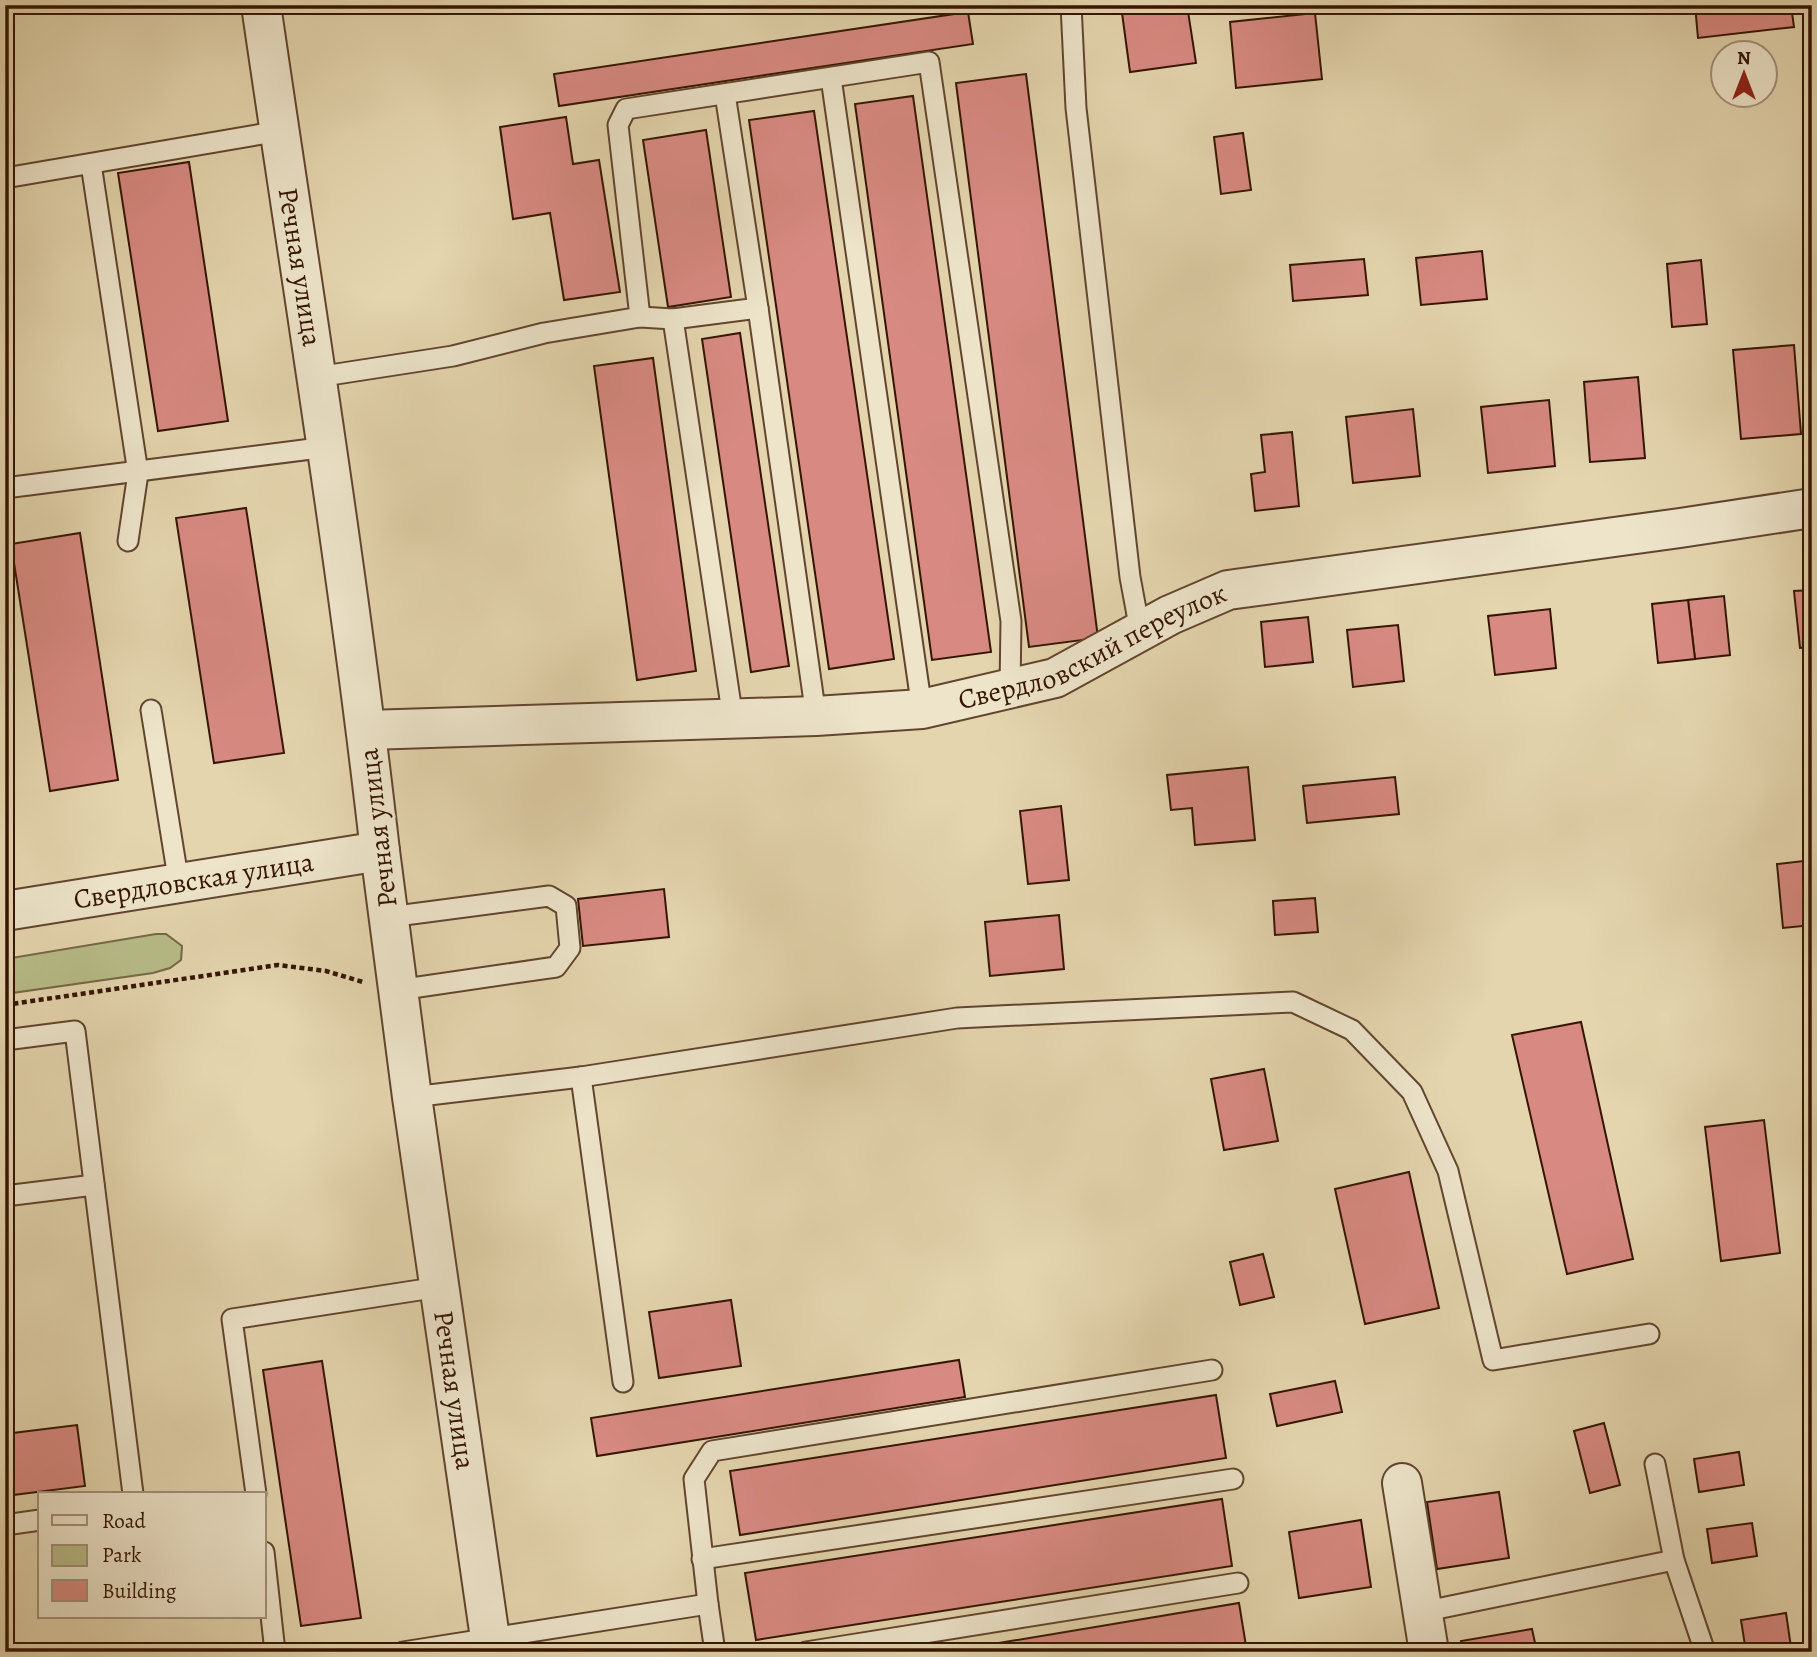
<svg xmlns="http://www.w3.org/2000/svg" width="1817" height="1657" font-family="Alegreya,serif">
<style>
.green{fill:#b7bc88;stroke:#766845;stroke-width:2}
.building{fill:#d88a82;stroke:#351502;stroke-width:2}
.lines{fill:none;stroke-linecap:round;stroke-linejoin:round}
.service-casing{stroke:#61452d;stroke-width:23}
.minor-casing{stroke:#61452d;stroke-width:42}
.tertiary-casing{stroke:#61452d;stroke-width:42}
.path{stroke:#351502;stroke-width:4.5;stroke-dasharray:5 3.5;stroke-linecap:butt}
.service{stroke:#ede4ca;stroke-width:19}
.minor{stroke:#ede4ca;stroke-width:38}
.tertiary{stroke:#ede4ca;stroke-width:38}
.labels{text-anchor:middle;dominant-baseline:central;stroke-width:6;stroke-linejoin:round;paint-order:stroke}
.street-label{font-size:28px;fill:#351502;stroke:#ede4ca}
</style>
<rect width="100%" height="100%" fill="#e4d5ae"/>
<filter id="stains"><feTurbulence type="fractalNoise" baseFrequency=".00286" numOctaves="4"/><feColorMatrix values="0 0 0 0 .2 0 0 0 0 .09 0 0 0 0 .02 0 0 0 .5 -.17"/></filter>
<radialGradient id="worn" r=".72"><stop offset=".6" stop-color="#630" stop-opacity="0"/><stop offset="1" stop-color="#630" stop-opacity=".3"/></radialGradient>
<path class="green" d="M156 934H166L182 946 181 960 170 968 153 973 5 994V959Z"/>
<g class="building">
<path d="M1177 5H1187L1196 63 1130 72 1122 13Z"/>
<path d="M1695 5H1791L1794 27 1698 38Z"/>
<path d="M968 12 973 44 559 106 554 74Z"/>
<path d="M1315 13 1322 79 1236 88 1230 22Z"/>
<path d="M1026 74 1098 638 1029 647 956 83Z"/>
<path d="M913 96 991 652 932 660 855 104Z"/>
<path d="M814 111 894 659 829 669 749 120Z"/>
<path d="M566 117 573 164 599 160 620 292 564 300 550 213 513 219 500 127Z"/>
<path d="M706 130 731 297 668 307 643 140Z"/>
<path d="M1243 133 1251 190 1221 194 1214 137Z"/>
<path d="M189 162 228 421 158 431 118 173Z"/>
<path d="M1482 251 1487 299 1421 305 1416 258Z"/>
<path d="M1364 259 1368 295 1293 301 1290 265Z"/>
<path d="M1701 260 1707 324 1672 327 1667 264Z"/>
<path d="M740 333 789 666 751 672 702 339Z"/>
<path d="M1794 345 1801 434 1741 439 1733 350Z"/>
<path d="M653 358 696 671 637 680 594 366Z"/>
<path d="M1638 377 1645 458 1590 462 1584 382Z"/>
<path d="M1549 400 1555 466 1488 473 1481 407Z"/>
<path d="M1413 409 1420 476 1353 483 1346 417Z"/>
<path d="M1292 432 1299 506 1255 511 1251 474 1265 472 1261 435Z"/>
<path d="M246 508 284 753 214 763 176 518Z"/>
<path d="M80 533 118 780 50 791 11 544Z"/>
<path d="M1812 590V647L1800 648 1794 591Z"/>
<path d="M1724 596 1730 655 1695 659 1688 600Z"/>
<path d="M1688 600 1695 659 1658 663 1652 604Z"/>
<path d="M1550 609 1556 668 1495 675 1488 616Z"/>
<path d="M1308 617 1313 662 1265 667 1261 622Z"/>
<path d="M1398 625 1404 681 1353 687 1347 630Z"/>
<path d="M1248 767 1255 840 1195 845 1192 808 1171 810 1167 775Z"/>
<path d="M1395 777 1399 814 1307 823 1303 786Z"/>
<path d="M1061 806 1069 880 1028 884 1020 811Z"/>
<path d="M1812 860V925L1783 928 1777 864Z"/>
<path d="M664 889 669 937 583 946 578 899Z"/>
<path d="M1315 898 1318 932 1275 935 1273 901Z"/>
<path d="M1059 915 1064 969 990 976 985 922Z"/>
<path d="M1581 1022 1633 1259 1567 1274 1512 1035Z"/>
<path d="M1264 1069 1278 1141 1224 1150 1211 1079Z"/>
<path d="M1764 1120 1780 1253 1721 1261 1705 1127Z"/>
<path d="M1409 1172 1439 1308 1365 1324 1335 1189Z"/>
<path d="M1263 1254 1274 1297 1240 1305 1230 1262Z"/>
<path d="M731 1300 741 1366 659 1378 649 1312Z"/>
<path d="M959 1360 965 1397 597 1456 591 1418Z"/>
<path d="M322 1361 361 1618 301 1626 263 1370Z"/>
<path d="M1335 1381 1342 1412 1277 1426 1270 1394Z"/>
<path d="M1216 1395 1226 1458 740 1535 730 1471Z"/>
<path d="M1604 1423 1620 1485 1590 1493 1574 1431Z"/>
<path d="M77 1425 85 1486 5 1496V1434Z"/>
<path d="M1739 1452 1744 1485 1699 1492 1694 1459Z"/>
<path d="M1499 1492 1509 1558 1437 1569 1427 1502Z"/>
<path d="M1222 1499 1232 1566 756 1640 745 1573Z"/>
<path d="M1361 1520 1371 1587 1299 1598 1289 1532Z"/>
<path d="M1752 1523 1757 1556 1712 1563 1707 1529Z"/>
<path d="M1239 1603 1247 1652H945Z"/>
<path d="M1786 1613 1791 1647 1746 1652 1741 1620Z"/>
<path d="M1532 1629 1537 1652H1463L1461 1641Z"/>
</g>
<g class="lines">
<defs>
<g id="service">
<path d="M1071 5 1076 108 1130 577 1140 631"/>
<path d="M831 78 922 709"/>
<path d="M91 164 138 473 128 541"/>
<path d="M5 178 280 131"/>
<path d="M758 308 816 716"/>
<path d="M640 317 673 319 758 308 725 94"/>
<path d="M673 319 733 719"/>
<path d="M317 377 453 356 544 333 640 317 618 125 626 109 929 62 1011 621 1010 688"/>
<path d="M5 488 327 447"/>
<path d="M151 710 179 884"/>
<path d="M389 917 549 896 566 906 570 948 556 967 398 990"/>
<path d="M5 1040 75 1031 133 1494"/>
<path d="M581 1077 623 1382"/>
<path d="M412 1097 581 1077 957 1018 1293 1002 1352 1030 1412 1092 1448 1171 1493 1360 1649 1334"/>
<path d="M5 1196 94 1185"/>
<path d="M256 1494 232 1319 439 1287"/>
<path d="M5 1525 40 1520"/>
<path d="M264 1552 275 1652"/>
<path d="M702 1559 1233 1479"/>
<path d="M1674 1560 1705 1652"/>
<path d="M708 1604 694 1479 712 1451 1212 1370"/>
<path d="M1422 1612 1674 1560 1655 1464"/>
<path d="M403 1652 708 1604 715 1652"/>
<path d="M806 1652 1238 1583"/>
</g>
<g id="minor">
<path id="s1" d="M367 730 816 716 922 709 1055 678 1170 615 1228 590 1680 528 1812 508"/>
<path id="s2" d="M380 851 412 1097 492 1652"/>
<path d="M1402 1483 1429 1652"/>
</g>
<g id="tertiary">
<path id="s3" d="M5 911 380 851C348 568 302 287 261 5"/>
</g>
</defs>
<use href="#service" class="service-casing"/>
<use href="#minor" class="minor-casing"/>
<use href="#tertiary" class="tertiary-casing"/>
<path class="path" d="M5 1005 278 965 326 971 363 982"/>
<use href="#service" class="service"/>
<use href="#minor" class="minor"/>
<use href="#tertiary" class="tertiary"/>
</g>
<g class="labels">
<g class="street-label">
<text transform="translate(300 267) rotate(81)">Речная улица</text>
<text stroke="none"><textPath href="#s1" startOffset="738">Свердловский переулок</textPath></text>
<text transform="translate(378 828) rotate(-97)">Речная улица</text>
<text stroke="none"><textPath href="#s3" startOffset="191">Свердловская улица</textPath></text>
<text stroke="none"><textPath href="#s2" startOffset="544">Речная улица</textPath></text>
</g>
</g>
<rect width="1817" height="1657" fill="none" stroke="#e4d5ae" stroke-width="28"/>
<rect x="7" y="7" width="1803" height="1643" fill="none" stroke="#351502" stroke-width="3.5"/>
<rect x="14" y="14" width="1789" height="1629" fill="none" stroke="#351502" stroke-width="2"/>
<rect x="38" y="1492" width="228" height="126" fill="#ede4ca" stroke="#a3917a" stroke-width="2"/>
<rect x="52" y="1515" width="35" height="10" fill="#ede4ca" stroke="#a3917a" stroke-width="2"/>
<text x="102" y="1528" font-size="21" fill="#351502">Road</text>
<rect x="52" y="1545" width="35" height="21" fill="#b7bc88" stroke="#a3917a" stroke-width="2"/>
<text x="102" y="1562" font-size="21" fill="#351502">Park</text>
<rect x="52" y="1580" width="35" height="21" fill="#d88a82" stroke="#a3917a" stroke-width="2"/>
<text x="102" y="1598" font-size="21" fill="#351502">Building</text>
<g transform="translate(1744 74)"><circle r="33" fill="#ede4ca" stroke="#a3917a" stroke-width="2"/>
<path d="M0-5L12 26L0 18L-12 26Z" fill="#8f2418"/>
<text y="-10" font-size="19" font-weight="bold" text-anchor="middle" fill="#351502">N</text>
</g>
<rect width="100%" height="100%" filter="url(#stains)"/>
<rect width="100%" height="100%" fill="url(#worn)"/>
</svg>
